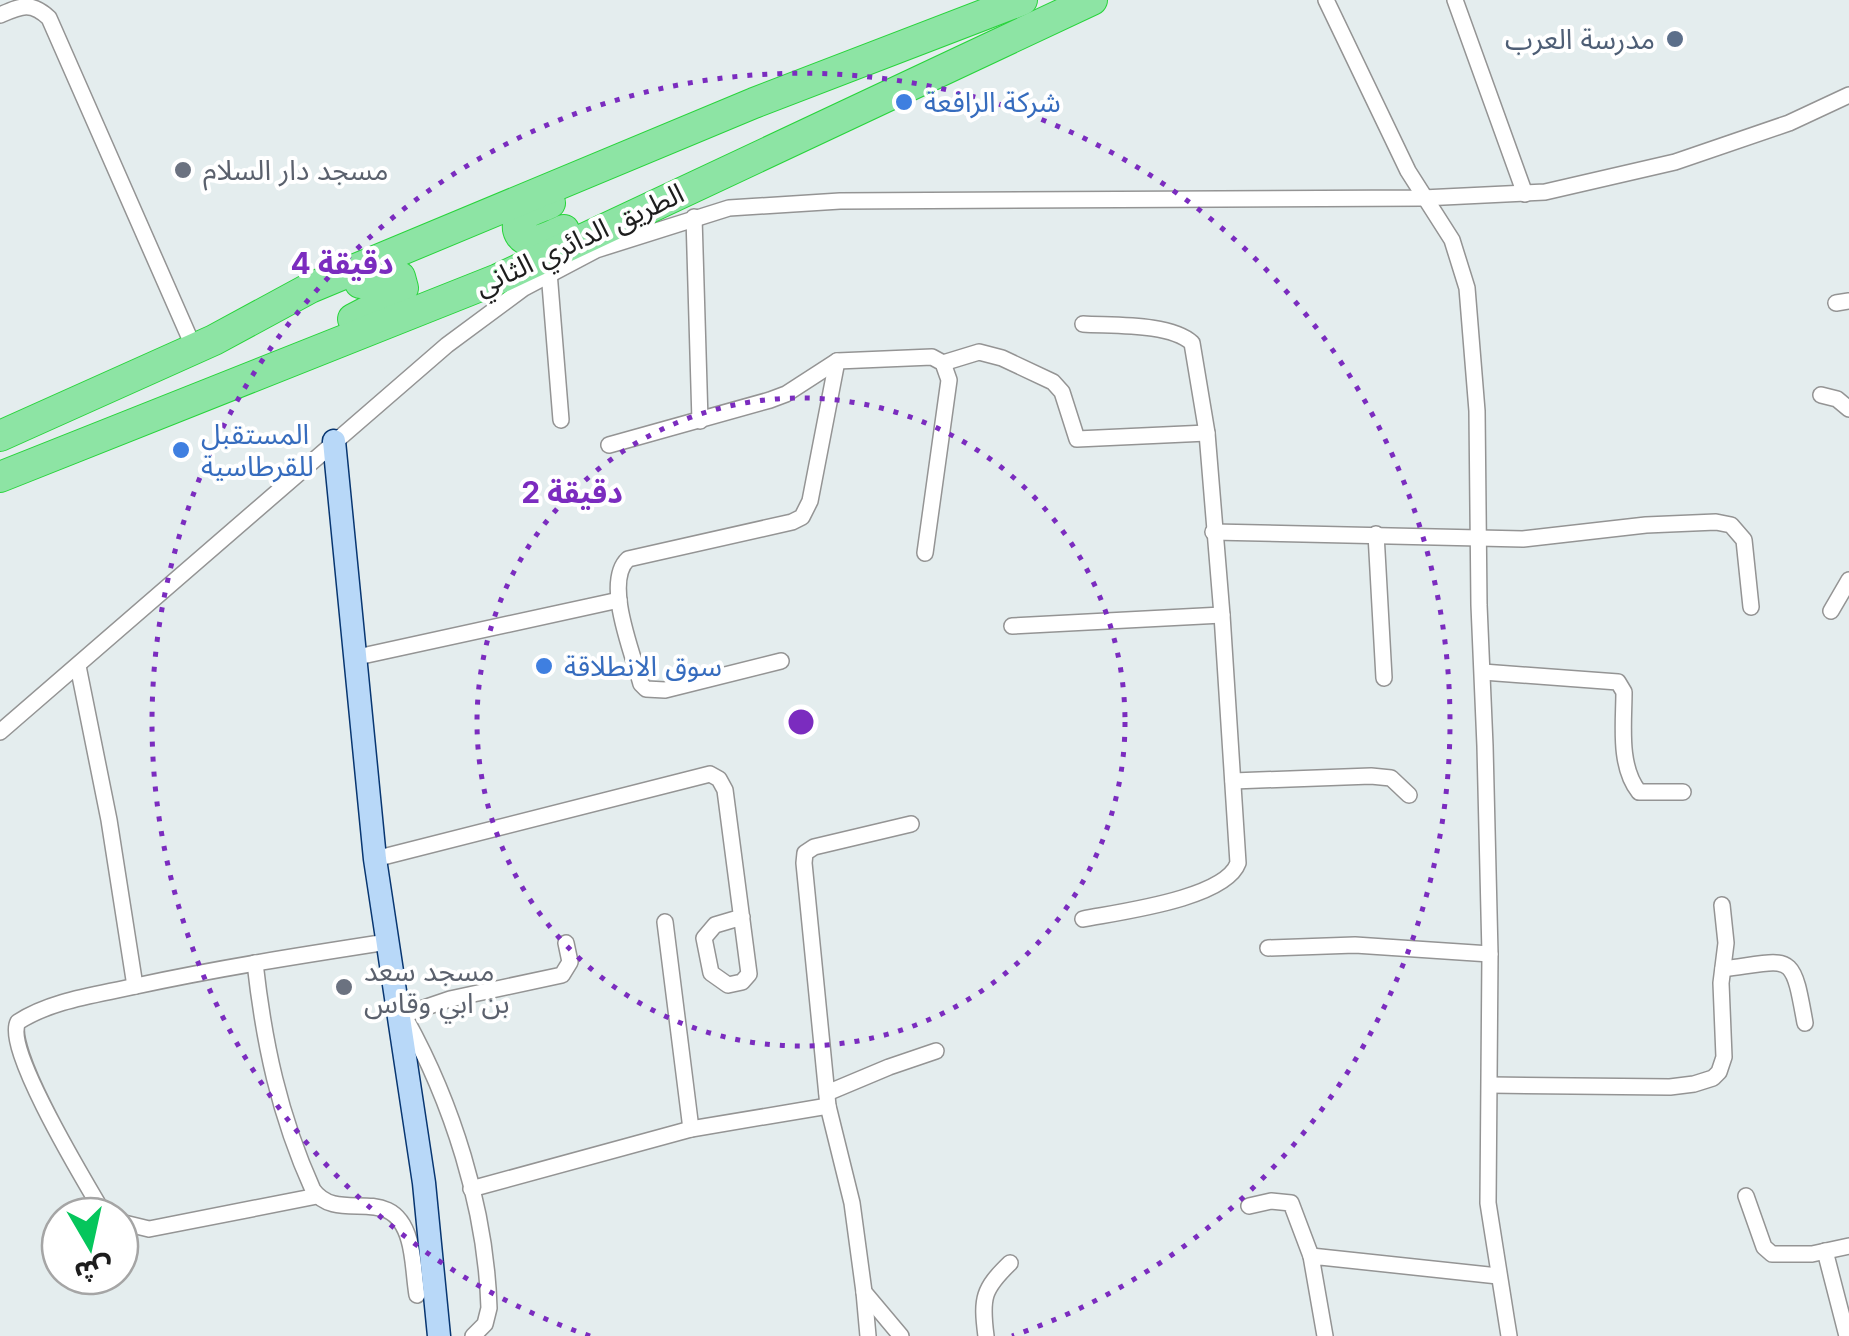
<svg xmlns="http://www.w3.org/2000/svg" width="1849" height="1336" font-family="Inter,'Noto Sans Arabic',sans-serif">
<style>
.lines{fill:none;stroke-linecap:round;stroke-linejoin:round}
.street-casing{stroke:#949494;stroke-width:18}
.secondary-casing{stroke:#083671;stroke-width:25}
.highway-casing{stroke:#28d43b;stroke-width:32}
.street{stroke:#fff;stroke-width:15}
.secondary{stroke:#b8d8f8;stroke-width:22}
.highway{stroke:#8de4a4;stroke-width:30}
.ring{fill:none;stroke:#7b2cbf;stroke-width:5;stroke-dasharray:5 10}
.service-dot{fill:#5c6f8a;stroke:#fff;stroke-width:4}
.shop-dot{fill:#3f7fe0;stroke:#fff;stroke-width:4}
.worship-dot{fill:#6b7280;stroke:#fff;stroke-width:4}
.labels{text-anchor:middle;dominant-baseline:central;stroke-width:8;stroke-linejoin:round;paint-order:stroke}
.service-label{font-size:28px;fill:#4e5e75;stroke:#fff;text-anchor:end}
.shop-label{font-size:28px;fill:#366cbe;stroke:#fff;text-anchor:start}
.worship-label{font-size:28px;fill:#5b616d;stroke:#fff;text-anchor:start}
.street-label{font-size:28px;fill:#1d1d1d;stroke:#fff}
.centre{fill:#7b2cbf;stroke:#fff;stroke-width:5}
.ring-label{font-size:30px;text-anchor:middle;font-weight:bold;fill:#7b2cbf;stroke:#fff;stroke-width:8;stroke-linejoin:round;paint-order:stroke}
</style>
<rect width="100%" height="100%" fill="#e4edee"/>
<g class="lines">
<defs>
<g id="street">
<path d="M1326 0 1408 171 1452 240 1467 288 1477 411 1479 605 1485 746 1490 954 1488 1203 1509 1336"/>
<path d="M1455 0 1525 194"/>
<path d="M0 15C21 6 31 1 49 18L194 348"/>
<path d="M694 217 700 421"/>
<path d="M549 272 561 420"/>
<path d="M1836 303 1849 301"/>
<path d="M1083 324C1113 326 1170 323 1192 343L1207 433 1222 615 1238 863C1225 899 1118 912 1083 919"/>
<path d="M943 363 979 352 1002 358 1053 382 1062 392 1077 439 1207 433"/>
<path d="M1821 395 1837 399 1849 409"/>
<path d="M609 445 770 400 786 394 837 361 932 357 943 363 949 380 925 553"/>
<path d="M1213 532 1523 539 1646 525 1716 522 1731 525 1744 540 1751 607"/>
<path d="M1376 534 1384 678"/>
<path d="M1831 611 1849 580"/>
<path d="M1012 626 1222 615"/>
<path d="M353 658 619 600"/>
<path d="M781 661 665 690 646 689 641 684C633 654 603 582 628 559L792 522 802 517 810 501 837 361"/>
<path d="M78 666 109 820 135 986"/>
<path d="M1483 672 1618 682 1624 692C1624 723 1618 766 1639 792H1683"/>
<path d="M0 732 447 345 524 288 596 250 729 208 840 201 1423 198 1545 192 1675 162 1789 123 1849 95"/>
<path d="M1233 781 1371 776 1391 778 1409 795"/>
<path d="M375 859 710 774 719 779 725 790 749 974 742 982 728 985 711 973 704 938 715 925 742 917"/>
<path d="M665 922 691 1129"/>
<path d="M1268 948 1355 945 1490 954"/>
<path d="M255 963C264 1043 279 1115 313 1190 339 1226 392 1180 409 1240 414 1257 414 1277 417 1295"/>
<path d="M1723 969C1793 960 1792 950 1805 1023"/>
<path d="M403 1014C452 1101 486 1208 489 1308L485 1324 473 1336"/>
<path d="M403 1015 450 999 562 975 570 962 566 943"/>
<path d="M1490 1085 1670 1087 1694 1084 1713 1078 1719 1072 1724 1057 1721 983 1726 943 1722 905"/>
<path d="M827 1093 889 1067 936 1051"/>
<path d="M471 1189 691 1129 828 1106"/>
<path d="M1746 1196 1764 1247 1772 1254H1812L1849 1246"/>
<path d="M1249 1206 1271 1201 1291 1203 1311 1256"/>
<path d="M109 1216 101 1209C84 1180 4 1048 18 1022 52 1000 97 995 136 986 219 968 303 955 387 942"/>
<path d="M120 1222 149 1229 317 1196"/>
<path d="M1825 1251 1847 1336"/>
<path d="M864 1292 868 1336"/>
<path d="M901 1336 864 1292 852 1203 828 1106 804 863 805 853 814 847 911 824"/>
<path d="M986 1336C981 1298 983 1289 1010 1263"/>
<path d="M1325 1336 1311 1256 1498 1276"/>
</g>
<path id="secondary" d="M334 441 375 859 424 1183 439 1336"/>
<g id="highway">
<path d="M550 203C542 207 527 211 521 218 513 228 521 242 533 241 542 241 555 234 564 230"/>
<path d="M353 319 399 295 403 288 400 277 392 274 360 283"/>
<path d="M0 436 214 340 310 288 754 103 1022 0"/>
<path d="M0 477 498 279 1092 0"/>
</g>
</defs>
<use href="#street" class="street-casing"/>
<use href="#secondary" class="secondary-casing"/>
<use href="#highway" class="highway-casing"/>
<use href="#street" class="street"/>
<use href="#secondary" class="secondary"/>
<use href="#highway" class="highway"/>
</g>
<g class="ring">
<circle cx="801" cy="722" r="324"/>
<path d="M590 1336A649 649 0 1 1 1012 1336"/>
</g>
<circle class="service-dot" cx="1675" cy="39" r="10"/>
<g class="shop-dot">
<circle cx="904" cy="102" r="10"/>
<circle cx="181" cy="450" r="10"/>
<circle cx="544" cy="666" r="10"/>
</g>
<g class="worship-dot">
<circle cx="183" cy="170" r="10"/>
<circle cx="344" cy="987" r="10"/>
</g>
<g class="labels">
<g class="service-label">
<text x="1655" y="39">مدرسة العرب</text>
</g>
<g class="shop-label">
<text x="924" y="102">شركة الرافعة</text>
<text x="201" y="434">المستقبل<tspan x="201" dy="32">للقرطاسية</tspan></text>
<text x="564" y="666">سوق الانطلاقة</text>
</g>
<g class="worship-label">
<text x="203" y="170">مسجد دار السلام</text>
<text x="364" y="971">مسجد سعد<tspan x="364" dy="32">بن ابي وقاس</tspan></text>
</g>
<g class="street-label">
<text transform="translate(579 239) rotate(-25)">الطريق الدائري الثاني</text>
</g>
</g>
<circle cx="801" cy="722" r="15" class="centre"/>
<g class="ring-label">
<text x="342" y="274">4 دقيقة</text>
<text x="572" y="503">2 دقيقة</text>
</g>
<g transform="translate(90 1246) rotate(171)"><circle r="48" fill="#ffffff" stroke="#a5a5a5" stroke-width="2.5"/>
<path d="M0-8L18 38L0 25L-18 38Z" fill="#05c65c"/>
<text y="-15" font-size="28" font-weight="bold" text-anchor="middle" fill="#1d1d1d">ش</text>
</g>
</svg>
